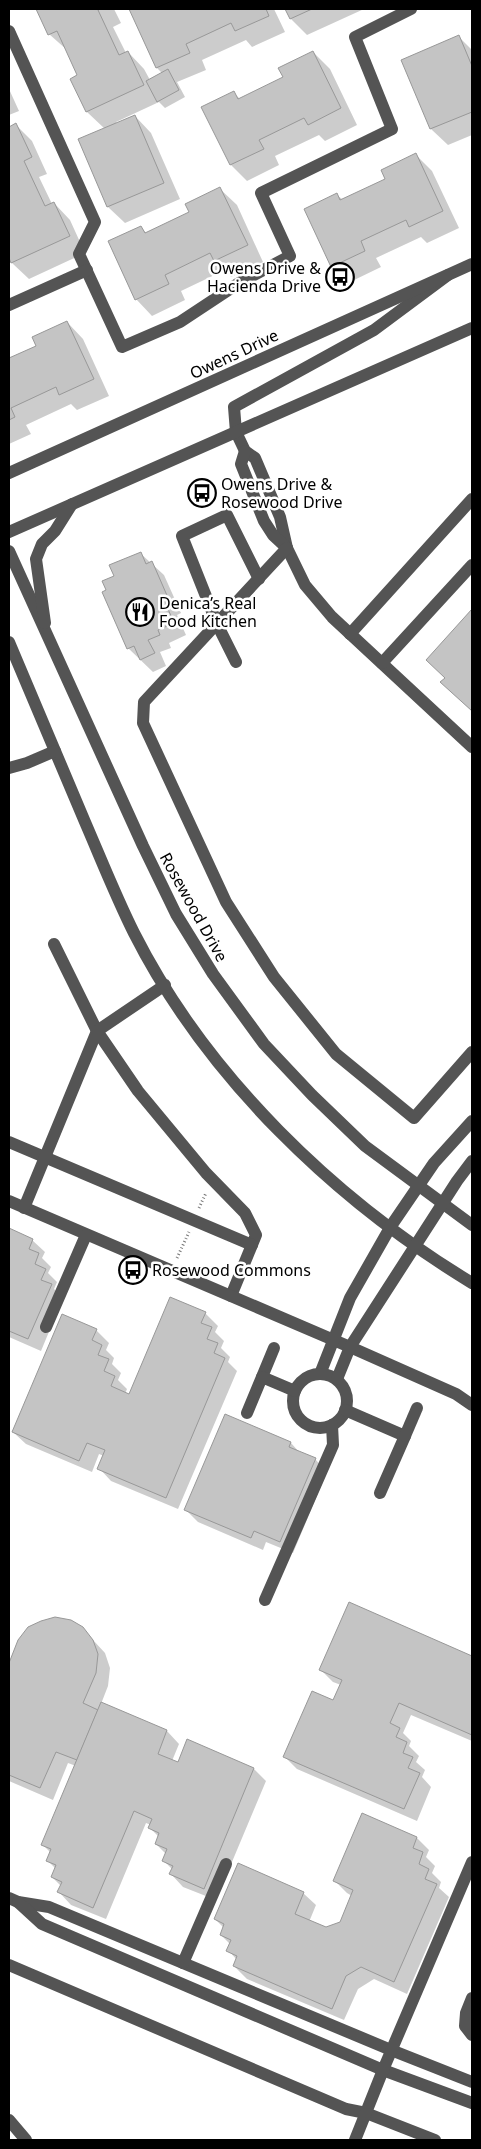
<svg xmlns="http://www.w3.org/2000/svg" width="481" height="2149" font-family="'Noto Sans',sans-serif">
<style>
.shadow{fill:#0003}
.building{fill:#c4c4c4;stroke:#989898}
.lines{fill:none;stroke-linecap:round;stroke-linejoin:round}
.path{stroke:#767676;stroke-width:3;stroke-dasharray:1 2.5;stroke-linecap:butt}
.minor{stroke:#545454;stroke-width:12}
.labels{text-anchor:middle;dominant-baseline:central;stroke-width:5;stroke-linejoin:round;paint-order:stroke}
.poi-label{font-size:16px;fill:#000;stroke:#fff;text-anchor:start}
.street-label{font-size:16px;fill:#000;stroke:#fff}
</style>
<rect width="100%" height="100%" fill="#fff"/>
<g class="shadow">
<path d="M37 9H114L121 23 113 27 126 53 128 52 144 69 150 80 162 73 157 68 131 10 134 9H274L285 32 252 47 246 40 202 60 206 70 177 82 185 97 165 108 159 102 116 122 117 124 135 116 151 133 180 199 125 223 108 207 80 140 105 129 87 112 79 76 67 50 49 34Z"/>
<path d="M286 9H364L307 35 291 19Z"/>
<path d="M459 37 472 50V135L448 145 431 129 403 61Z"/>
<path d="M313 52 330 69 357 125 325 141 319 135 275 156 279 165 247 181 231 165 234 93 240 99 284 77Z"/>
<path d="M9 89 19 111 9 115Z"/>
<path d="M16 125 32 141 47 174 39 177 52 204 54 203 70 220 85 253 29 279 12 263 9 255V128Z"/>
<path d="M416 155 432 171 459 228 427 243 421 237 376 258 381 267 348 283 332 266 336 194 343 200 387 179Z"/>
<path d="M220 189 237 205 263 262 231 277 225 270 181 291 185 300 152 316 136 299 141 227 147 234 191 213Z"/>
<path d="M67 322 83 339 109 396 77 410 71 404 26 425 31 434 9 444V359L37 346Z"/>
<path d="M140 553 164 575 181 613 177 615 186 635 169 643 171 648 160 652 166 666 153 672 128 648 107 591 116 576Z"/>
<path d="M472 610V711L455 695 446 678 427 660Z"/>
<path d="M9 1230 32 1240 45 1252 42 1258 51 1267 48 1273 57 1282 54 1289 63 1298 41 1351 9 1337Z"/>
<path d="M205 1313 218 1326 215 1332 224 1341 221 1348 230 1357 228 1362 237 1371 178 1509 111 1481 99 1468 104 1456 99 1454 92 1472 26 1444 13 1432 96 1330 109 1343 106 1350 114 1358 112 1364 121 1373 118 1380 127 1389 125 1394 130 1396Z"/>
<path d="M225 1415 291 1443 300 1453 315 1459 327 1472 293 1553 266 1542 263 1550 198 1522 185 1509Z"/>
<path d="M349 1604 472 1658V1741L411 1715 403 1733 411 1741 409 1746 419 1756 416 1762 425 1770 422 1777 431 1787 417 1821 297 1769 285 1757 333 1702 341 1685 333 1682 321 1670Z"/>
<path d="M82 1628 105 1653 110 1668 108 1686 101 1704 167 1731 179 1744 172 1761 178 1764 254 1769 266 1781 216 1900 183 1887 171 1874 173 1870 163 1860 166 1854 156 1844 159 1837 150 1828 151 1825 146 1823 106 1919 71 1905 59 1892 61 1886 52 1877 56 1869 48 1861 51 1853 43 1845 76 1766 68 1763 53 1800 9 1781V1666L19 1641Z"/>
<path d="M417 1838 429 1850 426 1857 435 1866 432 1873 441 1882 439 1888 449 1897 407 1994 374 1979 358 1989 344 2020 247 1979 234 1966 237 1960 228 1950 230 1944 221 1935 224 1928 215 1919 303 1893 316 1905 309 1922 326 1929 341 1922 352 1896 347 1893 335 1881Z"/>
</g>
<g class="building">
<path d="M36 9H100L98 10 119 55 128 51 144 85 86 112 70 79 77 75 57 31 48 35Z"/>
<path d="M129 9H266L269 16 235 31 231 23 186 44 190 53 156 68Z"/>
<path d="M285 9H312L290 19Z"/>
<path d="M459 35 472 66V112L430 129 401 60Z"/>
<path d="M313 51 341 108 308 125 304 118 259 140 264 149 230 165 201 107 234 91 238 99 283 77 278 68Z"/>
<path d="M168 69 179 90 157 102 146 81Z"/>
<path d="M135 115 164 183 107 207 78 139Z"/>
<path d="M16 123 32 157 24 161 45 206 54 202 70 236 11 263 9 258V127Z"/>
<path d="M416 153 443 211 409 227 406 220 361 241 365 251 331 267 304 209 337 193 340 200 385 179 381 170Z"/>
<path d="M220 187 248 245 214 261 210 253 165 275 169 284 135 300 108 241 141 226 145 233 189 212 185 204Z"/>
<path d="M67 321 94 379 59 395 56 387 11 408 15 417 9 420V358L36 346 32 337Z"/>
<path d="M141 552 146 564 152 561 169 600 165 602 174 623 158 630 160 635 148 640 155 653 140 660 134 646 127 649 102 592 106 590 102 581 114 576 109 565Z"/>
<path d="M472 609V711L440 682 445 678 426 660Z"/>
<path d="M9 1228 33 1239 29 1249 39 1253 35 1264 46 1269 41 1280 52 1284 28 1339 9 1331Z"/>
<path d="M170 1297 206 1312 201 1323 212 1327 207 1339 218 1343 214 1353 225 1358 166 1498 97 1469 105 1450 87 1443 79 1461 12 1432 62 1314 97 1329 92 1340 102 1345 98 1355 109 1359 104 1371 115 1376 111 1386 129 1394Z"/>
<path d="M225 1414 291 1442 289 1447 316 1458 280 1542 254 1531 251 1538 184 1510Z"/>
<path d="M349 1602 472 1656V1735L399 1703 390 1723 400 1728 396 1737 407 1742 403 1753 413 1757 408 1768 420 1773 404 1809 283 1757 312 1691 333 1700 342 1680 319 1670Z"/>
<path d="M55 1617 71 1620 83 1627 93 1640 98 1654 96 1673 83 1703 98 1710 77 1760 56 1752 40 1788 9 1775V1663L18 1640 28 1627 41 1621Z"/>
<path d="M101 1702 167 1730 158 1754 178 1762 187 1739 254 1768 204 1889 169 1874 173 1866 162 1861 167 1849 155 1844 159 1833 148 1828 152 1819 134 1811 93 1908 57 1892 62 1882 51 1877 56 1865 46 1861 51 1849 41 1845Z"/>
<path d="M362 1813 417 1837 413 1848 423 1852 419 1864 429 1869 425 1879 437 1884 394 1982 361 1967 346 1976 332 2009 233 1966 237 1956 226 1951 231 1940 220 1935 224 1924 214 1919 238 1863 304 1892 295 1914 326 1927 340 1922 353 1890 333 1881Z"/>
</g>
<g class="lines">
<g class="path">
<path d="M199 1208 206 1193"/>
<path d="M177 1258 189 1232"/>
</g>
<g class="minor">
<path d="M9 31 95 222 79 254 122 347 180 322 239 283 290 256 261 193 392 129 355 37 411 9"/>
<path d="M448 275 374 330 234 407 236 432 245 451 255 458 280 517 287 548 305 585 332 617 472 747"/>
<path d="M9 305 87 270"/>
<path d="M245 451 241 464 264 521 273 535 287 548"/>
<path d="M9 473 472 264"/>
<path d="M9 532 472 328"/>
<path d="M287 548 144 702 143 723 226 902 274 977 336 1054 414 1118 472 1052"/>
<path d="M9 551 143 846 176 914 213 974 264 1044 312 1095 365 1146 472 1225"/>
<path d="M45 623 36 559 42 544 55 531 72 504"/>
<path d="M350 634 472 499"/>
<path d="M9 642C34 702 60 762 85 822 101 859 116 897 134 933 207 1077 335 1200 472 1283"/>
<path d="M236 662 217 624 182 536 227 515 259 579"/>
<path d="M382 663 472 565"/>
<path d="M9 768 27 763 55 751"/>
<path d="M54 944 97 1031 138 1091 206 1173 245 1213 256 1235 231 1296"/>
<path d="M9 1142 252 1245"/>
<path d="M9 1201 350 1347 456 1394 472 1405"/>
<path d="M24 1208 97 1031 165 985"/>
<path d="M46 1327 86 1235"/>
<path d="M320 1374 350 1298 391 1226 434 1163 472 1121"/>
<circle cx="320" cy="1401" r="27"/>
<path d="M262 1377 274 1348"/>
<path d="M337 1379 350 1347 457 1181 472 1161"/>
<path d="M345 1410 405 1436 380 1493"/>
<path d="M247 1413 262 1377 295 1391"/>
<path d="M405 1436 417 1408"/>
<path d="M265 1600 333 1445 332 1425"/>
<path d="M9 1898 18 1902 49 1907 391 2050 472 2082"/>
<path d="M18 1902 42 1924 383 2070 472 2103"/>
<path d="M183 1963 226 1864"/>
<path d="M9 1965 346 2109 366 2113 435 2140"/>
<path d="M472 1998 466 2013 465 2026 472 2035"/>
<path d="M9 2120 26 2140"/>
<path d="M355 2140 383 2070 472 1862"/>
</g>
</g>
<defs>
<symbol id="bus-ring" viewBox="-11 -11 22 22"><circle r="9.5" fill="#fff" stroke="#000" stroke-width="1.5"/><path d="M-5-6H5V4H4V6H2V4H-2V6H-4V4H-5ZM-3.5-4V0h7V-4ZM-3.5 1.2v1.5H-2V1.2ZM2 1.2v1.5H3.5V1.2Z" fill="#000"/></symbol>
<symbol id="restaurant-ring" viewBox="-11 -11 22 22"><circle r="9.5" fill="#fff" stroke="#000" stroke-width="1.5"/><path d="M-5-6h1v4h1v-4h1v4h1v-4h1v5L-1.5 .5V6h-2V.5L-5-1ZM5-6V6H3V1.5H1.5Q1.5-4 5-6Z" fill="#000"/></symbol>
</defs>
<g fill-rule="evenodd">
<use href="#bus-ring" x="324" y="261" width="32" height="32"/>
<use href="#bus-ring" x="186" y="477" width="32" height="32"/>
<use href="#restaurant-ring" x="124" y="596" width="32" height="32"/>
<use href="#bus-ring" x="117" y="1254" width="32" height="32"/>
</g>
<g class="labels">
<g class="poi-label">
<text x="321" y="268" text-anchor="end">Owens Drive &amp;<tspan x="321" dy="18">Hacienda Drive</tspan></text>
<text x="221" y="484">Owens Drive &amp;<tspan x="221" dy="18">Rosewood Drive</tspan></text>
<text x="159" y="603">Denica’s Real<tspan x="159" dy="18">Food Kitchen</tspan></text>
<text x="152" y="1270">Rosewood Commons</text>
</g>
<g class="street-label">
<text transform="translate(234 354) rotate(-25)">Owens Drive</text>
<text transform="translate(194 907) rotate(61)">Rosewood Drive</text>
</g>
</g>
<rect width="481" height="2149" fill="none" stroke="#000000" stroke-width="20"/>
</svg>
